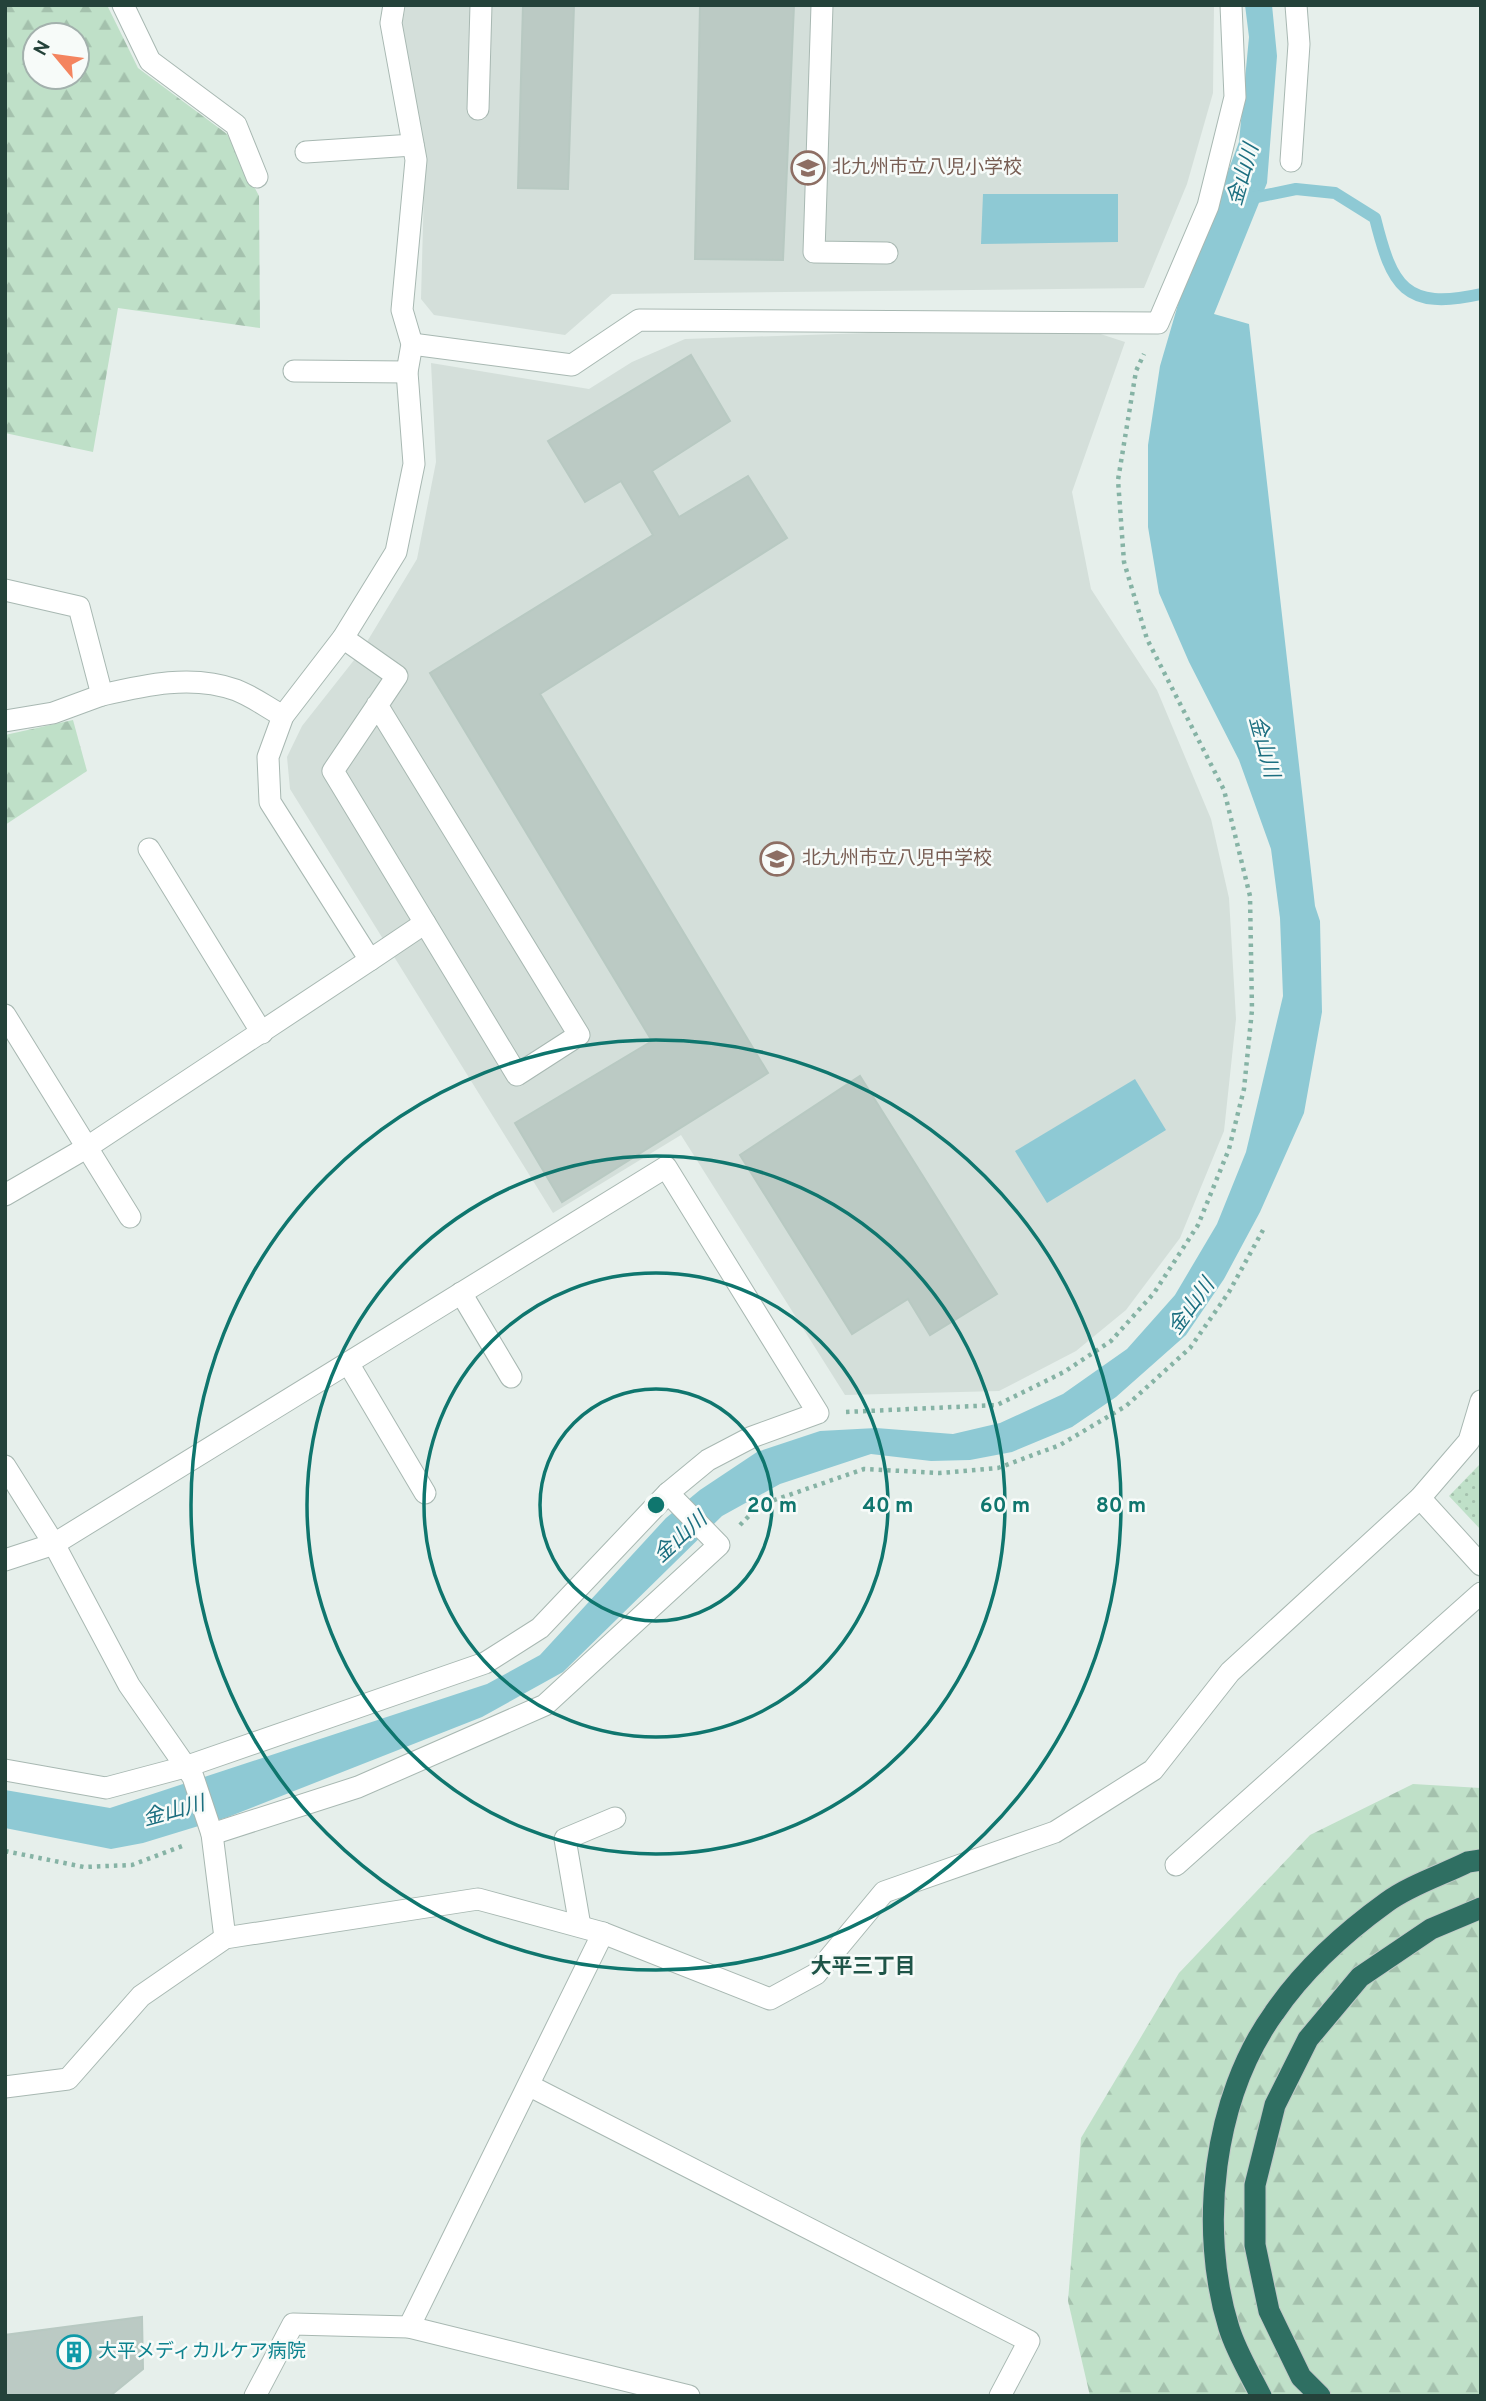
<svg xmlns="http://www.w3.org/2000/svg" width="1486" height="2401" font-family="Overpass,'Noto Sans JP',sans-serif">
<style>
.built{fill:#d4dfda}
.forest{fill:url(#forest-firs);fill-rule:evenodd}
.park{fill:url(#park-dots)}
.water{fill:#8ec9d4}
.lines{fill:none;stroke-linecap:round;stroke-linejoin:round}
.stream{stroke:#8ec9d4;stroke-width:12}
.building{fill:#bbcac4;stroke:#b8c9c2;stroke-width:2}
.minor-casing{stroke:#a8b8b2;stroke-width:23}
.highway-casing{stroke:#c2cac8;stroke-width:23}
.path{stroke:#86b3a5;stroke-width:4.5;stroke-dasharray:3.5 5;stroke-linecap:butt}
.minor{stroke:#fff;stroke-width:21}
.highway{stroke:#2f6f62;stroke-width:21}
.ring{fill:none;stroke:#0f766e;stroke-width:3.5}
.labels{text-anchor:middle;dominant-baseline:central;stroke-width:5;stroke-linejoin:round;paint-order:stroke}
.education-label{font-size:19px;fill:#785e54;stroke:#f7fbf9;text-anchor:start}
.culture-label{font-size:19px;fill:#0d838f;stroke:#f7fbf9;text-anchor:start}
.water-label{font-size:21px;font-style:italic;fill:#1c6f80;stroke:#f7fbf9}
.neighbourhood-label{font-size:21px;font-weight:bold;fill:#1f5548;stroke:#f7fbf9}
.centre{fill:#0f766e;stroke:#f7fbf9;stroke-width:3.5}
.ring-label{font-size:21px;text-anchor:middle;font-weight:bold;fill:#0f766e;stroke:#f7fbf9;stroke-width:5;stroke-linejoin:round;paint-order:stroke}
</style>
<defs>
<pattern id="forest-firs" width="22" height="20" patternUnits="userSpaceOnUse" patternTransform="scale(1.75)"><rect width="22" height="20" fill="#bfe0c8"/><path d="M5 1l3.5 6h-7zM16 11l3.5 6h-7z" fill="#a4c1ad"/></pattern>
<pattern id="park-dots" width="8" height="8" patternUnits="userSpaceOnUse" patternTransform="scale(1.75)"><rect width="8" height="8" fill="#bfe0c8"/><path d="M2 2h.1M6 6h.1" fill="none" stroke="#a4c1ad" stroke-width="1.8" stroke-linecap="round"/></pattern>
</defs>
<rect width="100%" height="100%" fill="#e6efeb"/>
<g class="built">
<path d="M406 5H1214L1213 93 1187 184 1144 288 612 294 565 335 434 315 421 299 425 152 402 25Z"/>
<path d="M1076 326 1125 342 1072 492 1091 589 1157 690 1211 819 1229 898 1236 1019 1224 1131 1180 1238 1126 1310 1076 1351 999 1391 845 1395 681 1135 553 1213 290 789 287 757 302 726 362 650 417 559 436 462 431 363 589 389 632 362 685 339Z"/>
</g>
<g class="forest">
<path d="M5 5H107L138 68 227 134 259 196 260 328 118 308 93 452 5 433ZM35 35H77V77H35Z"/>
<path d="M73 720 87 771 5 825V735Z"/>
<path d="M1413 1784 1481 1788V2396H1090L1068 2301 1081 2138 1179 1973 1310 1835Z"/>
</g>
<path class="park" d="M1481 1463V1530L1449 1496Z"/>
<g class="water">
<path d="M1245 5H1272L1277 56 1267 183 1214 314 1249 324 1315 906 1320 921 1322 1012 1304 1113 1260 1212 1224 1279 1186 1335 1116 1397 1072 1427 1012 1452 970 1460 931 1461 871 1454 780 1484 722 1516 563 1672 482 1717 228 1817 143 1843 111 1849 5 1828V1790L110 1808 487 1684 540 1655 666 1518 700 1490 757 1452 820 1431 876 1428 953 1434 1000 1423 1063 1394 1127 1349 1175 1295 1217 1224 1246 1152 1283 996 1280 918 1271 849 1239 760 1189 662 1159 593 1148 527V445L1160 366 1179 301 1239 142 1249 37Z"/>
<path d="M983 194H1118V242L981 244Z"/>
<path d="M1135 1079 1166 1130 1047 1203 1015 1151Z"/>
</g>
<g class="lines">
<path class="stream" d="M1247 199 1296 189 1335 193 1375 218C1392 286 1404 311 1481 294"/>
</g>
<g class="building">
<path d="M523 5H574L568 189 518 188Z"/>
<path d="M700 5H794L783 260 695 259Z"/>
<path d="M691 355 730 421 652 471 679 517 748 476 787 538 540 694 768 1073 562 1202 515 1123 652 1041 430 673 653 535 621 481 585 502 548 441Z"/>
<path d="M860 1076 997 1294 930 1335 908 1299 852 1334 740 1155Z"/>
<path d="M142 2317 143 2369 110 2396H5V2335Z"/>
</g>
<g class="lines">
<defs>
<g id="minor">
<path d="M123 5 150 61 236 125 257 177"/>
<path d="M822 5 814 252 887 253"/>
<path d="M478 109 481 5"/>
<path d="M306 152 413 145"/>
<path d="M1291 161 1299 44 1296 5"/>
<path d="M412 344 572 365 639 320 1158 323 1208 206 1235 97 1231 5"/>
<path d="M294 371 407 372"/>
<path d="M5 590 79 607 102 695C145 685 192 674 236 690 252 696 268 708 283 716"/>
<path d="M343 638 397 676 333 771 517 1075 579 1035 377 705"/>
<path d="M5 721 53 713 102 695"/>
<path d="M149 849 262 1033"/>
<path d="M370 960 425 923"/>
<path d="M5 1015 130 1217"/>
<path d="M5 1195 86 1148 370 960 270 802 268 757 283 716 343 638 396 552 414 464 407 372 412 344 402 310 416 160 391 23 394 5"/>
<path d="M461 1293 511 1377"/>
<path d="M348 1363 425 1493"/>
<path d="M5 1466 54 1544 129 1685 193 1777 212 1834 225 1938"/>
<path d="M1420 1498 1481 1565"/>
<path d="M5 1560 54 1544 666 1167 818 1413 752 1437 708 1460 668 1493 540 1628 485 1663 185 1767 106 1788 5 1770"/>
<path d="M212 1834 358 1787 545 1705 719 1545 668 1493"/>
<path d="M1176 1865 1481 1593"/>
<path d="M580 1926 565 1839 615 1818"/>
<path d="M530 2086 1029 2341 1000 2396"/>
<path d="M5 2087 68 2079 141 1996 225 1938 478 1899 603 1933 770 1999 816 1974 884 1892 1055 1832 1153 1770 1230 1672 1420 1498 1469 1441 1481 1401"/>
<path d="M409 2327 603 1933"/>
<path d="M255 2396 293 2324 409 2327 689 2396"/>
</g>
<g id="highway">
<path d="M1261 2396C1250 2374 1236 2351 1229 2328 1198 2229 1213 2098 1274 2013 1304 1969 1344 1933 1387 1902 1410 1885 1442 1875 1468 1862L1481 1860"/>
<path d="M1320 2396 1301 2377 1269 2311 1255 2245V2185L1275 2105 1308 2039 1360 1977 1431 1929 1481 1908"/>
</g>
</defs>
<use href="#minor" class="minor-casing"/>
<use href="#highway" class="highway-casing"/>
<g class="path">
<path d="M846 1412 997 1405 1064 1372 1111 1341 1154 1293 1198 1225 1229 1149 1244 1089 1252 1010 1250 896 1224 790 1147 639 1124 562 1118 480 1136 371 1144 354"/>
<path d="M740 1525 760 1505 864 1469 940 1473 998 1468 1060 1445 1126 1406 1190 1348 1229 1292 1263 1230"/>
<path d="M5 1851 84 1867 132 1865 185 1845"/>
</g>
<use href="#minor" class="minor"/>
<use href="#highway" class="highway"/>
</g>
<g class="ring">
<circle cx="656" cy="1505" r="116"/>
<circle cx="656" cy="1505" r="232"/>
<circle cx="656" cy="1505" r="349"/>
<circle cx="656" cy="1505" r="465"/>
</g>
<defs>
<symbol id="school-ring" viewBox="-11 -11 22 22"><circle r="9.5" fill="#f7fbf9" stroke="#8d6e63" stroke-width="1.5"/><path d="M0-5L7-2L0 1L-7-2ZM-4 1L0 2.5L4 1V4Q0 6-4 4Z" fill="#8d6e63"/></symbol>
<symbol id="building-ring" viewBox="-11 -11 22 22"><circle r="9.5" fill="#f7fbf9" stroke="#0f9aa8" stroke-width="1.5"/><path d="M-4-6H4V6H1V3H-1V6H-4ZM-2.5-4.3h1.7v1.8h-1.7ZM.8-4.3h1.7v1.8H.8ZM-2.5-1h1.7V.8h-1.7ZM.8-1h1.7V.8H.8Z" fill="#0f9aa8"/></symbol>
</defs>
<g fill-rule="evenodd">
<use href="#school-ring" x="789" y="149" width="38" height="38"/>
<use href="#school-ring" x="758" y="840" width="38" height="38"/>
<use href="#building-ring" x="55" y="2333" width="38" height="38"/>
</g>
<g class="labels">
<g class="education-label">
<text x="832" y="168">北九州市立八児小学校</text>
<text x="802" y="859">北九州市立八児中学校</text>
</g>
<g class="culture-label">
<text x="98" y="2352">大平メディカルケア病院</text>
</g>
<g class="water-label">
<text transform="translate(1244 175) rotate(-74)">金山川</text>
<text transform="translate(1263 747) rotate(75)">金山川</text>
<text transform="translate(1192 1307) rotate(-54)">金山川</text>
<text transform="translate(681 1538) rotate(-42)">金山川</text>
<text transform="translate(174 1812) rotate(-15)">金山川</text>
</g>
<g class="neighbourhood-label">
<text x="863" y="1967">大平三丁目</text>
</g>
</g>
<circle cx="656" cy="1505" r="10" class="centre"/>
<g class="ring-label">
<text x="772" y="1512">20 m</text>
<text x="888" y="1512">40 m</text>
<text x="1005" y="1512">60 m</text>
<text x="1121" y="1512">80 m</text>
</g>
<rect width="1486" height="2401" fill="none" stroke="#24423a" stroke-width="14"/>
<g transform="translate(56 56) rotate(299)"><circle r="33" fill="#f7fbf9" stroke="#a3b1ad" stroke-width="2"/>
<path d="M0-5L12 26L0 18L-12 26Z" fill="#f4845f"/>
<text y="-10" font-size="19" font-weight="bold" text-anchor="middle" fill="#24423a">N</text>
</g>
</svg>
